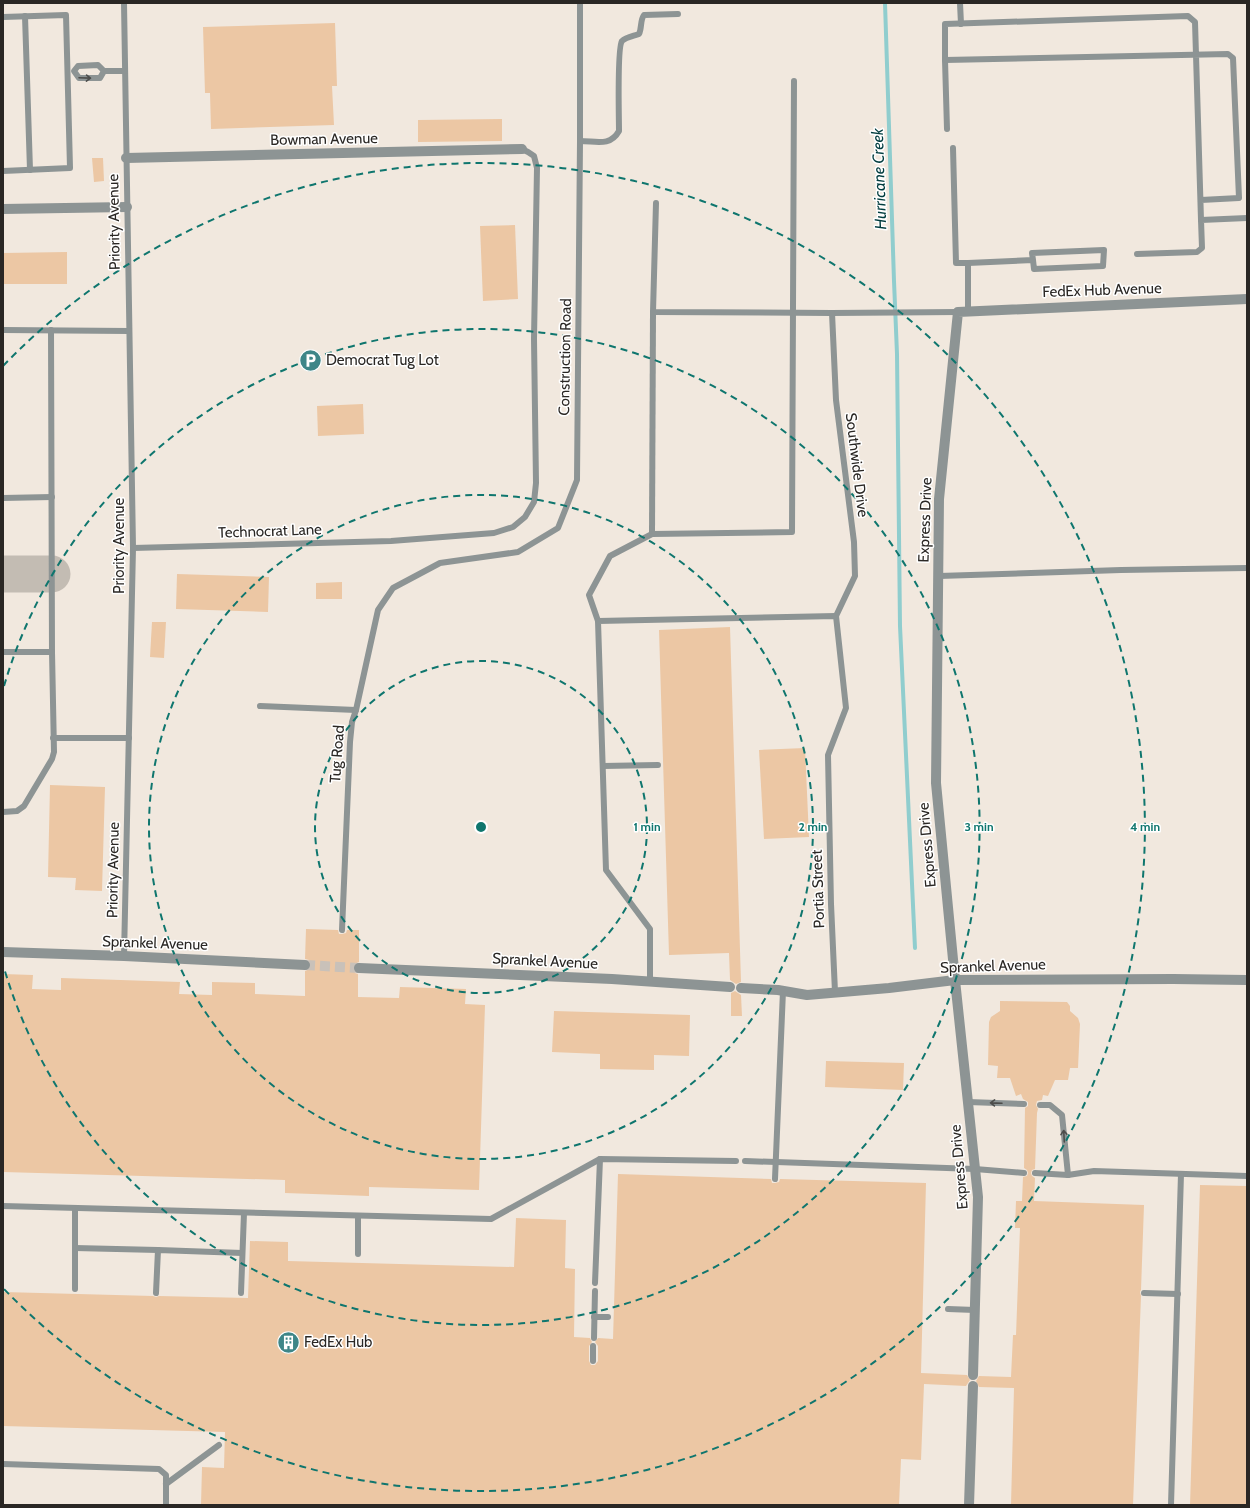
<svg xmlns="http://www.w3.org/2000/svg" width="1250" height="1508" font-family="Cabin,sans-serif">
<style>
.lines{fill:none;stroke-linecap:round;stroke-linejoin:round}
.stream{stroke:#90cdce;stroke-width:4}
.taxiway{stroke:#c3bcb3;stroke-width:37}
.building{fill:#ecc7a4}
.minor-tunnel{stroke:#c9c1b9;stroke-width:10;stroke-dasharray:10 5;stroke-linecap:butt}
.service{stroke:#8d9494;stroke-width:6}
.minor{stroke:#8d9494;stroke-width:10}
.oneway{stroke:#4d4d4b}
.ring{fill:none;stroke:#0f766e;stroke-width:2;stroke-dasharray:7 5}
.labels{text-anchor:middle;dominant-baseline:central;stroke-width:3;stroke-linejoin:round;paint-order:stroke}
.street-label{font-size:15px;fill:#2a2724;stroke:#fff}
.poi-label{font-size:15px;fill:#2a2724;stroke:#fff;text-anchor:start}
.water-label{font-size:16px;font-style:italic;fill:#003c3e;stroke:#fff}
.centre{fill:#0f766e;stroke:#fff;stroke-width:2}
.ring-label{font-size:12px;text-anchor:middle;font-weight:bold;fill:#0f766e;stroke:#fff;stroke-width:3;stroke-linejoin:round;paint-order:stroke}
</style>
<rect width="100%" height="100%" fill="#f1e8de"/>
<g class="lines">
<path class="stream" d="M885 3 894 281 897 354 900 626 915 948"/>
<path class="taxiway" d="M3 574H52"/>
</g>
<g class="building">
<path d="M335 23 337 86H332L334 125 211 129 210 93H205L203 27Z"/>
<path d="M502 119V141L418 142V120Z"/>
<path d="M92 158H103L104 181 94 182Z"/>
<path d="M515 225 518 299 483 301 480 226Z"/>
<path d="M67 252V284H3V253Z"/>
<path d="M363 404 364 434 318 436 317 406Z"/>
<path d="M177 574 269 577 268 612 176 609Z"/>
<path d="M342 582V599H316V583Z"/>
<path d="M152 622H166L164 658 150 657Z"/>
<path d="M730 627 741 982 736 984 730 980 729 953 669 955 659 630Z"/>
<path d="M805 748 809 837 764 839 759 750Z"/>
<path d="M50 785 105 787 102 891 75 890 76 878 48 877Z"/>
<path d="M306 929 338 930 339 934H342L346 933 347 930H359V962L354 964 353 968 355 973 358 974V997L399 998 400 987 466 989 465 1004 485 1005 479 1190 369 1187V1196L285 1193V1180L3 1172V974L33 975 32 989 61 990V978L180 982 179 994 212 995V982L255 983V994L305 996V971L310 969 311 965 309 960 305 959Z"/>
<path d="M735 991 741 995 742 1016H731V993Z"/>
<path d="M1000 1001 1067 1002 1070 1006V1011L1078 1018 1080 1024 1078 1068H1070L1068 1080H1055L1048 1096 1043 1095 1042 1100 1037 1101 1036 1105 1038 1109 1037 1113 1035 1169 1032 1170 1031 1173 1032 1176 1035 1178 1034 1201 1144 1205 1141 1290 1140 1292 1141 1296 1133 1505H1011L1014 1388 979 1387 976 1381 979 1376 1011 1377 1013 1335H1016L1020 1228H1015L1016 1201H1022L1023 1177 1027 1176 1028 1173 1027 1170 1024 1168 1025 1108 1028 1106V1102L1023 1099 1021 1094 1016 1096 1010 1078H997L998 1066 988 1065 989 1022 991 1017 1000 1011Z"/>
<path d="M554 1011 690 1015 689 1056 654 1055V1070L600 1069V1054L552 1052Z"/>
<path d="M826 1061 904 1063 903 1090 825 1087Z"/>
<path d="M618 1174 771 1179 772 1183H775L779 1182 780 1179 926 1183 921 1373 967 1375 970 1380 966 1386 924 1384 921 1460 901 1459 899 1505H201L202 1467 224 1468 225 1432 3 1426V1292L153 1296 156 1297 159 1296 248 1298 250 1241 288 1242V1261L514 1267 516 1218 566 1220 565 1268 575 1269 574 1337 590 1338 592 1342 589 1346V1361L591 1365H595L598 1361V1346L595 1342 598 1338 613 1339Z"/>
<path d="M1200 1185 1247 1186V1505H1190Z"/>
</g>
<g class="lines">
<path class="minor-tunnel" d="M305 965 359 968"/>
<g class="service">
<path d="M124 3 133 548 124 956"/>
<path d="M960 3 961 24"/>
<path d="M25 16 30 170"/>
<path d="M3 17 66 15 70 168 3 171"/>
<path d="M945 60 947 129"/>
<path d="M104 71 100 78H79L74 71 78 66 98 65 104 71H125"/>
<path d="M580 141C596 141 610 147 619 131 619 118 617 47 622 41 626 37 634 36 639 34 642 28 640 20 644 15L678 14"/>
<path d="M953 148 956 263H968V311"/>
<path d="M1201 200 1239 198 1233 58 1228 54 945 60V24L1188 16 1195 22 1201 220"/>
<path d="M656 203 653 312 832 313 958 312"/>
<path d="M1137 254 1197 252 1202 248 1201 220 1247 218"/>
<path d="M968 263 1033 260 1034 269 1103 266 1104 250 1032 253 1033 260"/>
<path d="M832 313 836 400 854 542 855 576 836 616"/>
<path d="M3 330 129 331"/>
<path d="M51 330 52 652"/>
<path d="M3 498 52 497"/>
<path d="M652 534 653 312"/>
<path d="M133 548 391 541 494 533 513 527 525 517 534 502 536 483 534 339 537 168 534 156 528 152 522 149"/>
<path d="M939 576 1121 570 1247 568"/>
<path d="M598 621 589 595 610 556 652 534 792 532 794 81"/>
<path d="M3 652H52L54 752 52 759 24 806 17 811 3 812"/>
<path d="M260 706 356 710"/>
<path d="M53 738H129"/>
<path d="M603 766 658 765"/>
<path d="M342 930 350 742 352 722 356 710 378 610 393 588 440 563 518 552 558 528 577 480 580 141V3"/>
<path d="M650 981V929L606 870 598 621 836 616 846 708 828 755 831 904 835 992"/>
<path d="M968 1102 1024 1104"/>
<path d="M1040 1105H1050L1062 1115 1068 1175"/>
<path d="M745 1161 975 1169 1024 1173"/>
<path d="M1035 1173 1068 1175 1094 1171 1247 1176"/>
<path d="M775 1179 783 991"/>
<path d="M3 1206 491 1219 600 1159 736 1161"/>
<path d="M358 1216V1254"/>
<path d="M75 1248 158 1250"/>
<path d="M595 1283 600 1159"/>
<path d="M75 1289V1208"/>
<path d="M156 1293 158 1250 242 1253"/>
<path d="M241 1293 244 1213"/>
<path d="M1144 1293 1178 1294"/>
<path d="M948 1309 975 1310"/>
<path d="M594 1317H608"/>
<path d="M594 1338 595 1291"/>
<path d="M593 1361V1346"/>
<path d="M3 1464 159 1469 166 1475V1505"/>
<path d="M166 1484 219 1445"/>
<path d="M1171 1505 1181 1174"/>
</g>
<g class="minor">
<path d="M126 158 522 149"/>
<path d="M3 209 127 207"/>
<path d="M3 952 124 956 305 965"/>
<path d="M359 968 612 979 730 987"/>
<path d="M741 988 778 990 807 995 889 988 955 980 1173 979 1247 980"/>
<path d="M973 1375 978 1197 955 980 936 783 939 499 958 312 1247 299"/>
<path d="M969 1505 973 1386"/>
</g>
</g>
<defs><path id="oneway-shaft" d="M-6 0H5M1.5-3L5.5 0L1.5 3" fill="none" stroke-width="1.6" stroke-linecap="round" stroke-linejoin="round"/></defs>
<g class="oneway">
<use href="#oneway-shaft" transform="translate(85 78) rotate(2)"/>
<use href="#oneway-shaft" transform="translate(996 1103) rotate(-178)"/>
<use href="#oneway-shaft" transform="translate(1064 1136) rotate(-93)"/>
</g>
<g class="ring">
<circle cx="481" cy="827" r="166"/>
<circle cx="481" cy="827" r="332"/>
<path d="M4 686A498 498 0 1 1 4 968"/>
<path d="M3 366A664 664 0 1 1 3 1288"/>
</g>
<defs>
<symbol id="parking-disc" viewBox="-11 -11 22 22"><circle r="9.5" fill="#3e8688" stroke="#fff"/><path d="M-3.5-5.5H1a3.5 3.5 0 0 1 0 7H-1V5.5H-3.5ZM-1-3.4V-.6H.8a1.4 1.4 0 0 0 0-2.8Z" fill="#fff"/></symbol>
<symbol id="building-disc" viewBox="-11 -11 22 22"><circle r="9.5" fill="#3e8688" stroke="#fff"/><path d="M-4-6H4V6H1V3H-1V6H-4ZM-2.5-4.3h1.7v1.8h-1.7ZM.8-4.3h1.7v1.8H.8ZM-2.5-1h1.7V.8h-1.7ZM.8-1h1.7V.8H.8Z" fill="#fff"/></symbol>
</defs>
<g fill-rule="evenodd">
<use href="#parking-disc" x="298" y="348" width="25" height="25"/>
<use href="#building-disc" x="276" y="1330" width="25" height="25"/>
</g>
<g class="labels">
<g class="street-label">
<text transform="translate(324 139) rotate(-1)">Bowman Avenue</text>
<text transform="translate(114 222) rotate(-91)">Priority Avenue</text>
<text transform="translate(1102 290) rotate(-2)">FedEx Hub Avenue</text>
<text transform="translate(565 357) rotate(-89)">Construction Road</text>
<text transform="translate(857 465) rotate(83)">Southwide Drive</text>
<text transform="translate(925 520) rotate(-88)">Express Drive</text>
<text transform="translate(270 531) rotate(-2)">Technocrat Lane</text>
<text transform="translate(119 546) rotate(-90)">Priority Avenue</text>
<text transform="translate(337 754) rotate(-86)">Tug Road</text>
<text transform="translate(927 845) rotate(-95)">Express Drive</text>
<text transform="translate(113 870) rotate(-89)">Priority Avenue</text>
<text transform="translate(818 889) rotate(-92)">Portia Street</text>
<text transform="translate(155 943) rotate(2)">Sprankel Avenue</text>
<text transform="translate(545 961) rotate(3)">Sprankel Avenue</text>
<text transform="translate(993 966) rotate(-2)">Sprankel Avenue</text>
<text transform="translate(959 1167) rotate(-95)">Express Drive</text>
</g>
<g class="poi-label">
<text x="326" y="360">Democrat Tug Lot</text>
<text x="304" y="1342">FedEx Hub</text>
</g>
<g class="water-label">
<text transform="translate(879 179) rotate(-92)">Hurricane Creek</text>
</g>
</g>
<circle cx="481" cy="827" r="6" class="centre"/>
<g class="ring-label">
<text x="647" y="831">1 min</text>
<text x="813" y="831">2 min</text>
<text x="979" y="831">3 min</text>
<text x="1145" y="831">4 min</text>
</g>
<rect width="1250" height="1508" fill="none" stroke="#2a2724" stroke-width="8"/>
</svg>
